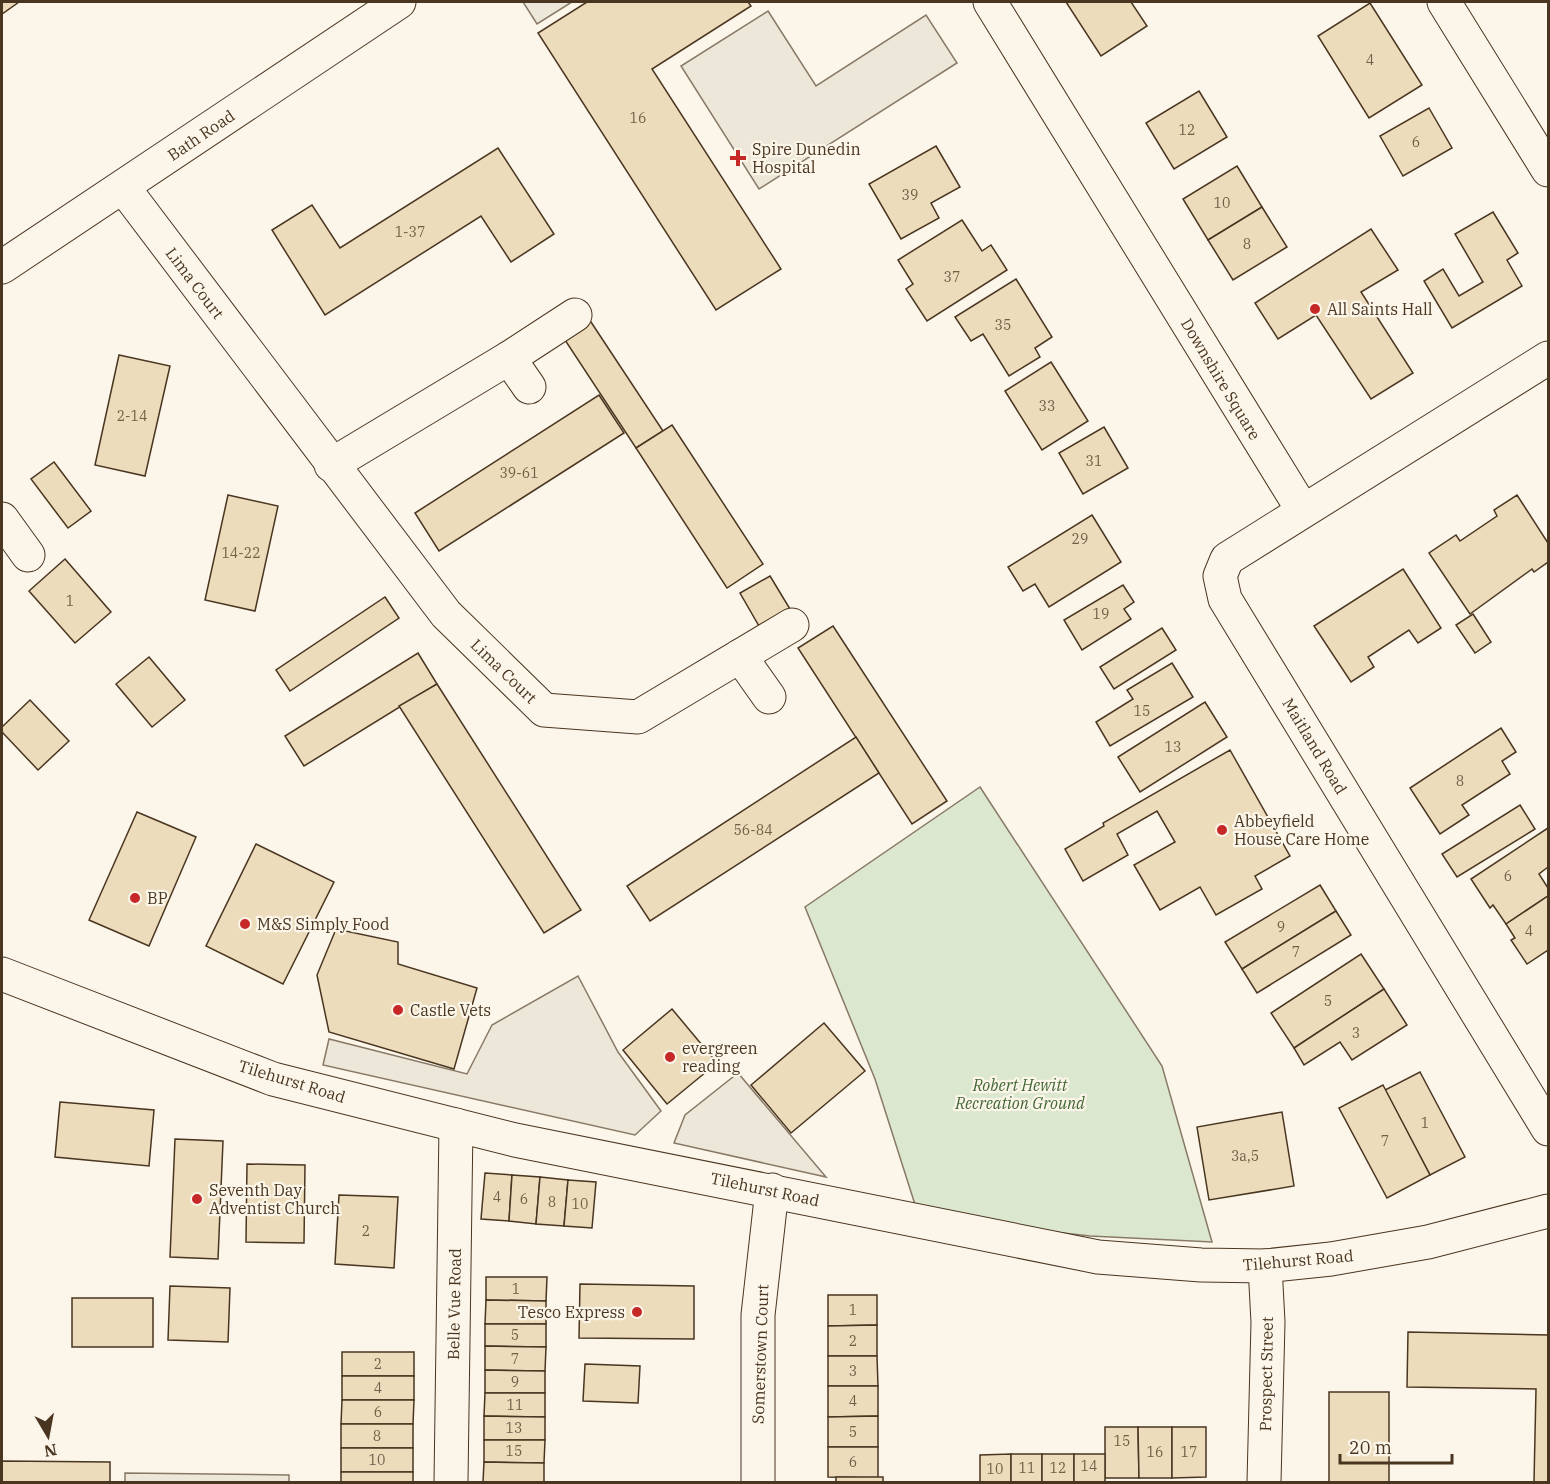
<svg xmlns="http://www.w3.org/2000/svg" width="1550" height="1484" font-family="'IBM Plex Serif',serif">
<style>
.green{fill:#dce7d0;stroke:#887966;stroke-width:1.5}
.parking{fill:#ede7d9;stroke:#887966;stroke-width:1.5}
.building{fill:#ecdcbc;stroke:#4a3520;stroke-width:1.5}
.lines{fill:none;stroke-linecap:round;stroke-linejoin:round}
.minor-casing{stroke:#4a3520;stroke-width:35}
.major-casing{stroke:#4a3520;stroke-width:35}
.minor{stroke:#fbf6e9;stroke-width:33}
.major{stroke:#fbf6e9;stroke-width:33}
.poi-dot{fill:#c62828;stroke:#fbf6e9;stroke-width:2}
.labels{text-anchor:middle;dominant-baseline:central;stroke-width:4.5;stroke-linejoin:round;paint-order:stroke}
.number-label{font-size:14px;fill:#725f47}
.street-label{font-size:16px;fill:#4a3520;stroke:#fbf6e9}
.poi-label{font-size:16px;fill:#4a3520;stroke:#fbf6e9;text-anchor:start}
.park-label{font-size:16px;font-style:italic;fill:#436837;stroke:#fbf6e9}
</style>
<rect width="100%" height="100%" fill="#fbf6e9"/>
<path class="green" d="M980 787 1162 1066 1212 1242 1090 1236 919 1217 875 1079 805 907Z"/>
<g class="parking">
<path d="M523 2H572L537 24Z"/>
<path d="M768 11 816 86 926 15 957 63 759 189 681 66Z"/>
<path d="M578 976 618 1052 661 1111 635 1135 323 1065 329 1039 467 1074 492 1025Z"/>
<path d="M738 1073 826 1177 674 1143 685 1115Z"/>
<path d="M125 1473 289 1475V1482H125Z"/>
</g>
<g class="building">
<path d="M2 2H19L2 14Z"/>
<path d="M587 2H748L751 6 652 69 781 269 716 310 538 33Z"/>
<path d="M1066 2H1131L1147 26 1101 56Z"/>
<path d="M1370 3 1422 85 1369 118 1318 36Z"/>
<path d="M1199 91 1227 137 1174 169 1146 123Z"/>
<path d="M1429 108 1452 148 1403 176 1380 136Z"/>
<path d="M936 146 960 187 931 203 939 218 901 239 869 184Z"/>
<path d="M498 148 554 234 511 262 481 216 325 315 272 230 312 205 340 248Z"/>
<path d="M1237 166 1262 207 1208 240 1183 199Z"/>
<path d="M1262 207 1287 247 1233 280 1208 240Z"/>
<path d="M1493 212 1518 253 1507 260 1522 286 1452 328 1424 281 1443 269 1459 296 1483 282 1455 234Z"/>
<path d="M962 220 982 251 991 245 1007 270 927 321 906 289 913 284 898 260Z"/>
<path d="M1371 229 1398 270 1361 292 1413 373 1371 399 1316 315 1278 339 1255 303Z"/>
<path d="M1016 279 1052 337 1035 348 1040 357 1009 376 983 334 971 341 955 317Z"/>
<path d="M589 319 663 431 636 448 563 337Z"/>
<path d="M119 355 170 366 145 476 95 465Z"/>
<path d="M1051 362 1088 421 1042 450 1005 391Z"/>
<path d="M599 395 624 433 439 551 415 513Z"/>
<path d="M672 425 763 564 727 588 636 448Z"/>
<path d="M1104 427 1128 468 1083 494 1059 453Z"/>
<path d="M54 462 91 511 68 528 31 479Z"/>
<path d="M228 495 278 506 255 611 205 600Z"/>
<path d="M1517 495 1548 543V562L1534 572 1532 569 1470 614 1429 553 1456 535 1460 541 1497 516 1494 510Z"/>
<path d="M1092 515 1121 562 1049 607 1035 584 1023 591 1008 567Z"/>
<path d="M65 559 111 612 75 643 29 591Z"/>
<path d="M1403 569 1441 628 1418 643 1409 630 1368 657 1374 667 1351 682 1314 626Z"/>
<path d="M770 576 790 609 759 626 740 593Z"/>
<path d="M1123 585 1134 602 1124 609 1131 619 1082 650 1064 620Z"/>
<path d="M385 597 399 618 290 691 276 670Z"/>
<path d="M1473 614 1491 642 1475 653 1456 625Z"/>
<path d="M833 626 947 801 912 824 798 648Z"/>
<path d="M1162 628 1176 650 1114 689 1100 667Z"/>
<path d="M418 653 437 684 304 766 285 736Z"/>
<path d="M149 657 185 700 152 727 116 684Z"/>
<path d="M1172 663 1193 697 1110 746 1096 722 1133 699 1127 690Z"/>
<path d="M437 684 581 910 544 933 399 706Z"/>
<path d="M30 700 69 741 38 770 2 732V727Z"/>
<path d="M1205 702 1227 737 1140 792 1118 757Z"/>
<path d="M1501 728 1516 752 1502 761 1510 774 1462 805 1469 815 1440 834 1410 788Z"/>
<path d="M856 737 879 773 650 921 627 886Z"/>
<path d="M1230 750 1290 856 1255 876 1262 889 1216 915 1200 887 1160 910 1134 865 1175 842 1157 811 1117 834 1128 855 1083 881 1065 849 1104 826 1103 823Z"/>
<path d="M1520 805 1535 829 1457 877 1442 854Z"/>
<path d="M137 812 196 837 149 946 89 920Z"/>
<path d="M1548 828V867L1539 874 1548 888V896L1506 924 1493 905 1490 908 1471 879Z"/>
<path d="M256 844 334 882 283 984 206 946Z"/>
<path d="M1320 885 1336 911 1242 969 1225 942Z"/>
<path d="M1548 896V950L1527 964 1511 940 1515 938 1506 924Z"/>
<path d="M1336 911 1351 935 1257 993 1242 969Z"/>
<path d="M336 929 398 942V964L477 988 454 1069 329 1032 317 975Z"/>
<path d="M1361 954 1384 989 1294 1048 1271 1013Z"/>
<path d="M1384 989 1407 1025 1352 1060 1340 1042 1304 1065 1294 1048Z"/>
<path d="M672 1009 717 1063 667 1104 623 1050Z"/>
<path d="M824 1023 865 1071 791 1133 751 1085Z"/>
<path d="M1420 1072 1465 1157 1430 1175 1385 1090Z"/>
<path d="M1383 1085 1430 1175 1387 1198 1339 1108Z"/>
<path d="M60 1102 154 1110 149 1166 55 1157Z"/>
<path d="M1282 1112 1294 1186 1209 1200 1197 1127Z"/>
<path d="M175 1139 223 1141 218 1259 170 1257Z"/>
<path d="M247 1164 305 1165 304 1243 246 1242Z"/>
<path d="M485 1173 512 1175 509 1221 481 1219Z"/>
<path d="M512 1175 540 1177 536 1224 509 1221Z"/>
<path d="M540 1177 568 1180 564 1226 536 1224Z"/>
<path d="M568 1180 596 1182 592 1228 564 1226Z"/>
<path d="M339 1195 398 1197 394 1268 335 1264Z"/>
<path d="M486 1277H547L546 1301 486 1300Z"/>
<path d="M580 1284 694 1286V1339L579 1338Z"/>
<path d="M170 1286 230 1288 228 1342 168 1340Z"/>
<path d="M828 1295H877V1325L828 1326Z"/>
<rect x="72" y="1298" width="81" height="49"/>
<path d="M486 1300 546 1301V1324H485Z"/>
<path d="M485 1324H546V1347L485 1346Z"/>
<path d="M877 1325V1356H828V1326Z"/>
<path d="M1408 1332 1548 1335V1482H1534L1536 1389 1407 1387Z"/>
<path d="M485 1346 546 1347 545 1371 485 1370Z"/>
<rect x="342" y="1352" width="72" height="24"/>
<path d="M828 1356H877L878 1386H828Z"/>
<path d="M585 1364 640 1366 638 1403 583 1401Z"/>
<path d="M485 1370 545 1371V1393H485Z"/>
<rect x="342" y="1376" width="72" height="24"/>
<path d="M828 1386H878V1416L828 1417Z"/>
<rect x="1329" y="1392" width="60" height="90"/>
<path d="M485 1393H545V1417L484 1416Z"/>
<path d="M342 1400H414L413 1424H341Z"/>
<path d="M484 1416 545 1417V1440H484Z"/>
<path d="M878 1416V1447H828V1417Z"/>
<rect x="341" y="1424" width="72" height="24"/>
<path d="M1105 1427H1138L1139 1478H1105Z"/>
<path d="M1138 1427H1172V1478H1139Z"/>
<path d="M1172 1427H1206V1477L1172 1478Z"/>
<path d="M484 1440H545L544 1463 484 1462Z"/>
<path d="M828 1447H878V1478L828 1477Z"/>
<rect x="341" y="1448" width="72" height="24"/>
<path d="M1011 1454V1482H980V1455Z"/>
<rect x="1011" y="1454" width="31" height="28"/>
<rect x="1042" y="1454" width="32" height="28"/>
<rect x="1074" y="1454" width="31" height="28"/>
<path d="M2 1461 110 1462V1482H2Z"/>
<path d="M484 1462 544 1463V1482H483Z"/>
<rect x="341" y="1472" width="72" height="10"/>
<rect x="836" y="1477" width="47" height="5"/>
</g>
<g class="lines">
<defs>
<g id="minor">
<path d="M990 2 1302 509"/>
<path d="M1444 2 1548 170"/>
<path d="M123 187 446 614 544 710 638 717 792 625"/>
<path d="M509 358 575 315"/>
<path d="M1548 358 1227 559 1220 576 1225 599 1548 1129"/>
<path d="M331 465 509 358 529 387"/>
<path d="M2 519 28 555"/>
<path d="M740 656 769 697"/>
<path d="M2 974 273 1079 515 1140 1098 1257 1201 1265 1265 1266 1331 1259 1428 1242 1548 1211"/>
<path d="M451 1482 456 1125"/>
<path d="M758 1482V1315L772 1190"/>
<path d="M1264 1482 1268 1322 1265 1266"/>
</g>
<path id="major" d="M2 267 399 2"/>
</defs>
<use href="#minor" class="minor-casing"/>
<use href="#major" class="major-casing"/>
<use href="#minor" class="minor"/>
<use href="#major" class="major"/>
</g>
<g class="poi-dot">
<path d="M735 149h6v6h6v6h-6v6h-6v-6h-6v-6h6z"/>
<circle cx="1315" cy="309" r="6"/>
<circle cx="1222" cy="830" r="6"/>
<circle cx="135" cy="898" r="6"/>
<circle cx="245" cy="924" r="6"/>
<circle cx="398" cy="1010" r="6"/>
<circle cx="670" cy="1057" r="6"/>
<circle cx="197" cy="1199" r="6"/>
<circle cx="637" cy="1312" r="6"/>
</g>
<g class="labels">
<g class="number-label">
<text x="1370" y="60">4</text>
<text x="638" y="118">16</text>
<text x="1187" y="130">12</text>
<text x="1416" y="142">6</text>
<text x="910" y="195">39</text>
<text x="1222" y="203">10</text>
<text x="410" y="232">1-37</text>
<text x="1247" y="244">8</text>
<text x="952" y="277">37</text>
<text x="1003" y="325">35</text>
<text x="1047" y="406">33</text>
<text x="132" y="416">2-14</text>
<text x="1094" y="461">31</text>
<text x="519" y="473">39-61</text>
<text x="1080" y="539">29</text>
<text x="241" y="553">14-22</text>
<text x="70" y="601">1</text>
<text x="1101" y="614">19</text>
<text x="1142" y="711">15</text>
<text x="1173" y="747">13</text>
<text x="1460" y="781">8</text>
<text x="753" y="830">56-84</text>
<text x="1508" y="876">6</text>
<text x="1281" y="927">9</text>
<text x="1529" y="931">4</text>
<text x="1296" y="952">7</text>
<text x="1328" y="1001">5</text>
<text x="1356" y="1033">3</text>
<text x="1425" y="1123">1</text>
<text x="1385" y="1141">7</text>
<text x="1245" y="1156">3a,5</text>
<text x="497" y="1197">4</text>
<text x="524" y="1199">6</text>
<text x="552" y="1202">8</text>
<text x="580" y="1204">10</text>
<text x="366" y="1231">2</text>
<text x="516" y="1289">1</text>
<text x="853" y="1310">1</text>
<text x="515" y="1335">5</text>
<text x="853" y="1341">2</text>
<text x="515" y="1359">7</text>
<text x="378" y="1364">2</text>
<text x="853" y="1371">3</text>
<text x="515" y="1382">9</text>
<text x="378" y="1388">4</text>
<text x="853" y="1401">4</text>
<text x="515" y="1405">11</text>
<text x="378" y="1412">6</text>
<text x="514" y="1428">13</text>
<text x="853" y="1432">5</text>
<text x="377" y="1436">8</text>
<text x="1122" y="1441">15</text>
<text x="514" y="1451">15</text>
<text x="1155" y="1452">16</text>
<text x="1189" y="1452">17</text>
<text x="377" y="1460">10</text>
<text x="853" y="1462">6</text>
<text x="1089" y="1466">14</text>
<text x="1027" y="1468">11</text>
<text x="1058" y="1468">12</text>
<text x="995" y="1469">10</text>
</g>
<g class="street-label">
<text transform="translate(201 135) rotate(-34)">Bath Road</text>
<text transform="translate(195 283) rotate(53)">Lima Court</text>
<text transform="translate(1221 379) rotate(59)">Downshire Square</text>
<text transform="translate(504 671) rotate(44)">Lima Court</text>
<text transform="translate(1315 746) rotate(59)">Maitland Road</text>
<text transform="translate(292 1081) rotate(17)">Tilehurst Road</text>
<text transform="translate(765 1189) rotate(12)">Tilehurst Road</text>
<text transform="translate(1298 1260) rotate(-5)">Tilehurst Road</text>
<text transform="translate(454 1304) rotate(-89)">Belle Vue Road</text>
<text transform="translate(760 1354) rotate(-88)">Somerstown Court</text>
<text transform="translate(1266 1374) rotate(-89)">Prospect Street</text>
</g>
<g class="poi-label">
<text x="752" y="149">Spire Dunedin<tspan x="752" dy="18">Hospital</tspan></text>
<text x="1327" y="309">All Saints Hall</text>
<text x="1234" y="821">Abbeyfield<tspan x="1234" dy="18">House Care Home</tspan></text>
<text x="147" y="898">BP</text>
<text x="257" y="924">M&amp;S Simply Food</text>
<text x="410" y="1010">Castle Vets</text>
<text x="682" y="1048">evergreen<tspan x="682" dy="18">reading</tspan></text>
<text x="209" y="1190">Seventh Day<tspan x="209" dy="18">Adventist Church</tspan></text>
<text x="625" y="1312" text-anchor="end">Tesco Express</text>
</g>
<g class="park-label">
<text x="1020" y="1085">Robert Hewitt<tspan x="1020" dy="18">Recreation Ground</tspan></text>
</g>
</g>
<rect width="1550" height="1484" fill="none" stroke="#4a3520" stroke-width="6"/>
<g transform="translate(48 1436) rotate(170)" stroke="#fbf6e9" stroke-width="4.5" paint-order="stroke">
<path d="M0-4.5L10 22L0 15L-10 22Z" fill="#4a3520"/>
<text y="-9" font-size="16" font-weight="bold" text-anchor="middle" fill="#4a3520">N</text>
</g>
<path d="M1340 1454v9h112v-9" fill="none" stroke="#4a3520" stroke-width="3"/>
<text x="1349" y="1454" font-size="18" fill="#4a3520" stroke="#fbf6e9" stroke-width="4.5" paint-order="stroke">20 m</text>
</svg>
